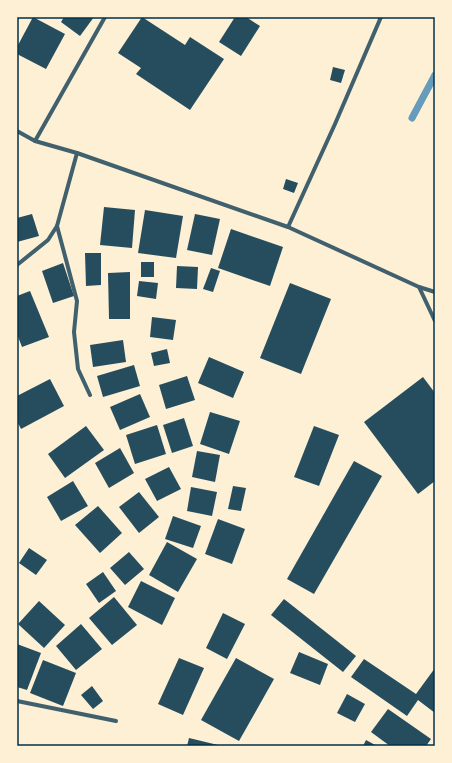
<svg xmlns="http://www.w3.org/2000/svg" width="452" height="763" font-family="Quicksand,sans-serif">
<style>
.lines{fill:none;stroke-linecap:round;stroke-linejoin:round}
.stream{stroke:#669bbc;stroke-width:7}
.building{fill:#264d5e}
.minor{stroke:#3f606c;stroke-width:4}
.neatline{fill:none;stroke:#003049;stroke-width:1.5}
</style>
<rect width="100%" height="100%" fill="#fdf0d5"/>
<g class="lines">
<path class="stream" d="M412 118 435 75"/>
</g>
<g class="building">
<path d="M33 17 65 34 46 69 17 54V47Z"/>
<path d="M64 17H94L80 36 61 22Z"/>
<path d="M142 17 185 45 190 37 224 59 190 110 136 74 141 68 118 53Z"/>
<path d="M235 17H246L260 26 241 56 219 42Z"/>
<path d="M333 67 345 70 341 83 330 80Z"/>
<path d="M286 179 298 183 294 193 283 189Z"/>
<path d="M104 207 135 210 132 248 100 245Z"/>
<path d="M145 210 183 216 176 258 138 253Z"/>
<path d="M32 214 39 236 17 242V218Z"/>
<path d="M195 214 220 219 212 255 187 250Z"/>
<path d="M231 229 283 247 270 286 218 268Z"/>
<path d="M85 253H101V285L86 286Z"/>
<rect x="141" y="262" width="13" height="15"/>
<path d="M63 263 74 296 53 303 42 271Z"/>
<path d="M177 266 198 267 197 289 176 288Z"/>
<path d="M211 268 220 271 213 292 203 289Z"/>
<path d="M130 272V319H109L108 273Z"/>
<path d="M139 281 158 283 156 299 137 296Z"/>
<path d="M290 283 331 299 301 374 260 358Z"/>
<path d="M30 291 49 337 22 347 17 334V296Z"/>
<path d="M152 317 176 320 173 340 150 337Z"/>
<path d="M123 340 126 362 93 367 90 345Z"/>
<path d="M167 349 170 363 154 366 151 353Z"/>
<path d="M209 357 244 372 233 398 198 383Z"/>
<path d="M134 365 140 386 103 397 97 376Z"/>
<path d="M187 376 195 400 166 409 159 385Z"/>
<path d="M423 377 435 393V481L418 494 364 422Z"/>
<path d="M50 379 64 406 21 429 17 421V396Z"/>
<path d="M140 394 150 417 120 430 110 407Z"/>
<path d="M210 412 240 421 229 454 200 444Z"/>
<path d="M184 418 193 446 172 453 163 425Z"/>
<path d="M157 425 166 454 135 464 126 435Z"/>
<path d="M86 426 104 450 65 478 48 454Z"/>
<path d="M314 426 339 435 319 486 294 477Z"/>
<path d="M120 448 134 473 109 488 95 463Z"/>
<path d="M197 451 220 455 215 482 192 477Z"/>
<path d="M354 461 382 476 314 594 287 579Z"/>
<path d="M169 467 181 489 157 501 145 479Z"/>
<path d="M73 481 88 506 61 521 47 497Z"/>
<path d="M233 486 246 488 241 511 228 509Z"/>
<path d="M191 487 217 492 212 516 187 511Z"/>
<path d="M139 492 159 517 139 533 119 507Z"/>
<path d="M98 506 122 533 100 553 75 525Z"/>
<path d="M173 516 201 526 193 548 165 539Z"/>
<path d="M218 519 245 529 232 564 205 554Z"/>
<path d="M167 542 197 559 178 592 149 575Z"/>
<path d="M29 548 47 560 36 575 19 563Z"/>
<path d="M129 552 144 569 125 585 110 568Z"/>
<path d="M103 572 116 591 99 603 86 584Z"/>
<path d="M141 581 175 598 162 625 128 607Z"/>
<path d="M114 597 137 625 112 645 89 618Z"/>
<path d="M284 599 356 656 343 672 271 615Z"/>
<path d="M39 601 65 625 44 648 18 624Z"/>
<path d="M223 613 245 624 227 659 206 648Z"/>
<path d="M81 624 102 649 76 670 56 646Z"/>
<path d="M17 644 41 653 27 690 17 687Z"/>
<path d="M299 652 328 664 320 685 290 673Z"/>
<path d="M179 658 204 668 183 715 158 704Z"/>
<path d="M236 658 274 679 239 741 201 720Z"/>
<path d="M364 659 416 694 435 668V713L418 700 407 716 351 677Z"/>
<path d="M43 660 76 673 63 706 30 693Z"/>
<path d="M92 686 103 701 93 709 81 695Z"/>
<path d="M347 694 365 704 355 722 337 713Z"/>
<path d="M388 709 431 739 426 746H390L371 732Z"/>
<path d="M189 738 218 745V746H187Z"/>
<path d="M366 740 377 746H363Z"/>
</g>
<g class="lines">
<g class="minor">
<path d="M17 131 35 141 77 153 288 227 419 287 435 292"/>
<path d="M35 141 105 17"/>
<path d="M57 226 77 301 74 332 78 369 90 395"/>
<path d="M288 227 335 124 381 17"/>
<path d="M17 265 48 240 57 226 77 153"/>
<path d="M419 287 435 321"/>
<path d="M17 701 116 721"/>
</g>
</g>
<rect width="452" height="763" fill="none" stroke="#fdf0d5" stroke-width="36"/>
<rect x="18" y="18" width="416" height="727" class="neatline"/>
</svg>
